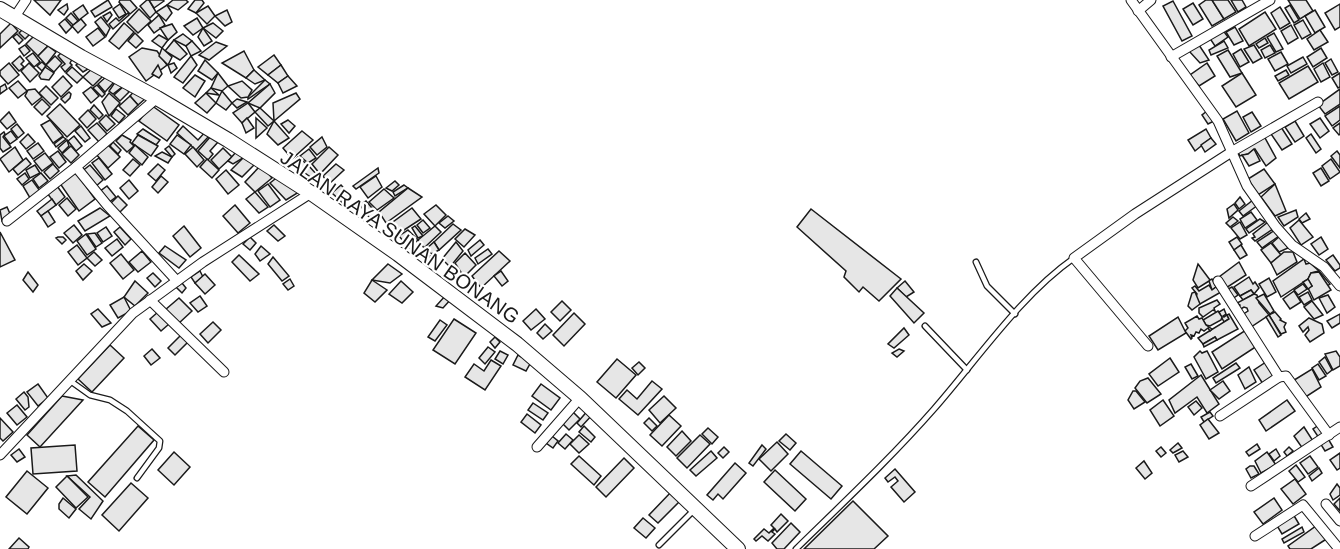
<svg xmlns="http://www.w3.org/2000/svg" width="1340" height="549" font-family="Arial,sans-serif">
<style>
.building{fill:#e6e6e6;stroke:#1a1a1a;stroke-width:1.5}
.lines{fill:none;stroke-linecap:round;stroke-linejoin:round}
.service-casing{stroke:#1a1a1a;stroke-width:7}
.minor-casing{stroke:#1a1a1a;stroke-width:11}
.primary-casing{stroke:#1a1a1a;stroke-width:16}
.service{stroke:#fff;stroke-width:4.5}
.minor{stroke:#fff;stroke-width:9}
.primary{stroke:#fff;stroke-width:14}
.labels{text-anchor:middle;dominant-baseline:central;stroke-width:4.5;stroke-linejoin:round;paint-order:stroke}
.street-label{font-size:20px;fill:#1a1a1a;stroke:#fff}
</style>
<rect width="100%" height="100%" fill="#fff"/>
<g class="building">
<path d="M34 0H61L50 15Z"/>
<path d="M108 0 112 7 95 17 91 11Z"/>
<path d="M120 0H130L137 8 130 14 119 2Z"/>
<path d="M147 0H149L156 12 150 18 140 6Z"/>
<path d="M149 0H163L164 1 154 8Z"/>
<path d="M173 0H186L188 2 178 10 167 5Z"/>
<path d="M195 0H202L204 3 196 13 188 9Z"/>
<path d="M1206 0H1212L1224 19 1212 26 1199 5Z"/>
<path d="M1212 0H1228L1236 12 1224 19Z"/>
<path d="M1231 0H1242L1246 7 1238 12Z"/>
<path d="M1288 0H1306L1313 11 1300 19Z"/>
<path d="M1173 1 1192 36 1182 41 1163 6Z"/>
<path d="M1193 3 1203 19 1193 25 1183 9Z"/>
<path d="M67 4 68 9 64 15 58 10Z"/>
<path d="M120 4 126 14 119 18 113 9Z"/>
<path d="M1340 4V27L1335 30 1325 13Z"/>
<path d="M83 5 88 13 79 20 73 12Z"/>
<path d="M167 5 172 13 166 21 156 12Z"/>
<path d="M1290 5 1299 20 1294 23 1285 8Z"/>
<path d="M208 6 215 16 207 24 196 13Z"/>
<path d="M1280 7 1290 23 1280 29 1271 13Z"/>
<path d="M139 9 151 21 138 33 127 22Z"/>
<path d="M227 10 232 22 225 26 215 16Z"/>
<path d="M1315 10 1325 27 1315 33 1305 16Z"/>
<path d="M110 12 112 15 107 22 103 16Z"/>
<path d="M1265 12 1276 29 1249 46 1239 29Z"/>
<path d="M71 13 78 21 73 25 66 18Z"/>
<path d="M128 13 129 15 113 29 109 24 116 18 119 21Z"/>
<path d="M159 15 165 25 154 33 148 25Z"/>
<path d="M101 17 110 28 106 36 95 22Z"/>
<path d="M197 18 203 28 193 35 184 26Z"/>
<path d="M65 19 72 27 66 33 59 24Z"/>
<path d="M81 19 86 25 78 33 72 26Z"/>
<path d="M1303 20 1311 34 1302 39 1294 25Z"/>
<path d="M11 23 18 31 0 48V34Z"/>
<path d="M124 23 134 32 119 49 109 41Z"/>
<path d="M213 23 223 31 216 38 203 28Z"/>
<path d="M172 24 177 32 168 40 160 28Z"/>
<path d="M1291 25 1298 38 1288 44 1281 31Z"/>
<path d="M25 27 31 33 25 39 19 33Z"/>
<path d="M1235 27 1243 41 1234 45 1226 32Z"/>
<path d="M98 28 105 37 93 46 86 37Z"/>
<path d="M203 28 212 41 204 46 198 37Z"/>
<path d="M1222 29 1228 37 1215 46 1209 37Z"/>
<path d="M1320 30 1328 42 1314 50 1307 39Z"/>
<path d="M135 33 143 41 136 48 128 41Z"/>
<path d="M1274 33 1283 49 1276 52 1267 37Z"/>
<path d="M17 34 23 40 19 44 13 37Z"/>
<path d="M36 34 48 46 38 56 26 44Z"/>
<path d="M183 34 192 41 186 46 174 40Z"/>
<path d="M159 35 168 40 162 48 152 41Z"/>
<path d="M1265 38 1268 43 1259 48 1256 44Z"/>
<path d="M174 40 187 54 180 60 165 51Z"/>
<path d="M192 41 201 51 191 56 186 46Z"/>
<path d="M1224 41 1228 48 1211 55 1209 50Z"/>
<path d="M216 42 227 46 209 60 199 55Z"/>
<path d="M25 45 30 51 24 56 19 49Z"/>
<path d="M1199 45 1209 60 1200 63 1189 51Z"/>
<path d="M1254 45 1262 58 1253 63 1244 49Z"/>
<path d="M1270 45 1275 53 1265 58 1261 50Z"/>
<path d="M48 46 56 52 46 65 38 56Z"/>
<path d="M142 48 157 51 167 65 146 81 129 57Z"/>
<path d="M162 48 172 57 168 65 159 56Z"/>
<path d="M1321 48 1327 58 1313 67 1307 57Z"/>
<path d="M1241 49 1249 62 1240 67 1233 54Z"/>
<path d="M64 50 74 56 70 63 72 65 65 72 61 67 65 64 58 56Z"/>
<path d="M1228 50 1242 73 1230 77 1217 56Z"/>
<path d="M244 51 254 70 246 78 222 63Z"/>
<path d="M1281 52 1288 64 1275 71 1268 59Z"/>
<path d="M33 53 40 62 34 67 26 58Z"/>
<path d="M274 55 281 65 268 75 258 67Z"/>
<path d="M20 56 24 61 21 64 24 67 19 71 12 63Z"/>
<path d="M55 56 62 63 54 72 46 65Z"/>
<path d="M191 56 197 65 183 83 174 77Z"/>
<path d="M1303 57 1307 64 1291 73 1287 66Z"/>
<path d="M1331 59 1338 72 1332 75 1325 63Z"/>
<path d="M205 60 218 73 212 80 198 71Z"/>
<path d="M81 61 88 69 83 72 76 65Z"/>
<path d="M42 62 46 66 42 71 37 66Z"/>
<path d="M9 63 19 75 8 84 0 75V71Z"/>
<path d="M29 63 39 73 30 82 21 71Z"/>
<path d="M174 63 177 68 171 73 168 65Z"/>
<path d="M1207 63 1215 76 1199 86 1190 75Z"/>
<path d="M1323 63 1330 77 1321 82 1314 69Z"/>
<path d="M158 65 162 74 159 78 152 74Z"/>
<path d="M281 65 288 76 278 83 268 75Z"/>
<path d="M95 66 104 75 93 86 83 77Z"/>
<path d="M1308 66 1318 82 1289 99 1279 83Z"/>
<path d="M45 67 54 73 49 80 41 79 39 76Z"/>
<path d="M72 67 83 77 77 83 66 73Z"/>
<path d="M254 70 265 80 255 84 246 78Z"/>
<path d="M1286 70 1289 75 1278 81 1275 76Z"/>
<path d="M218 73 228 86 222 91 211 88Z"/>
<path d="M1242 73 1256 95 1236 107 1222 86Z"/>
<path d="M1340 73V87L1338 88 1332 78Z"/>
<path d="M108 75 114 82 105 92 98 84Z"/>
<path d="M195 75 205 81 195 97 183 88Z"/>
<path d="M63 76 72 86 61 97 52 87Z"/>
<path d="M288 76 297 86 283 93 278 83Z"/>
<path d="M118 78 126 84 113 94 109 91Z"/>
<path d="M265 80 270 84 248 99V97Z"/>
<path d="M18 81 27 91 18 98 9 88Z"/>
<path d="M242 81 252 90 248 97 241 98 228 86Z"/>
<path d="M5 84 7 89 0 94V87Z"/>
<path d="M270 84 275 93 260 108 248 103Z"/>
<path d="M97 85 105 94 102 97 93 88Z"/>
<path d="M46 86 58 98 51 105 39 93Z"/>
<path d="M124 86 129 92 120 101 114 95Z"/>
<path d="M91 87 99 96 91 103 83 93Z"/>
<path d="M211 88 219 95 206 93Z"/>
<path d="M35 89 42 97 32 105 25 96 28 90Z"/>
<path d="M136 89 146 98 138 105 130 96Z"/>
<path d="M1340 89V104L1325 114 1318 105Z"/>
<path d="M222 91 232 103 226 110 216 103Z"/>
<path d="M69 92 71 94 70 98 65 103 61 99Z"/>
<path d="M109 93 120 103 109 116 102 102Z"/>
<path d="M206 93 216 103 207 113 195 103Z"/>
<path d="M296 93 300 99 274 121 273 103Z"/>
<path d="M130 96 138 105 128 115 119 106Z"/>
<path d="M42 99 50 107 42 115 34 107Z"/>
<path d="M237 99 247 102 237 108 232 103Z"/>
<path d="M248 103 255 112 242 123 233 113Z"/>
<path d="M60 104 80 125 67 137 47 116Z"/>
<path d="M94 105 103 115 99 119 90 110Z"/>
<path d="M151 105 179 125 167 141 139 121Z"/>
<path d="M1340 106V120L1332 126 1325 116Z"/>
<path d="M260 108 274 121 268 126 255 112Z"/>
<path d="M116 109 125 116 119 123 111 116Z"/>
<path d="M88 110 96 119 87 128 79 119Z"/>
<path d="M1207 111 1214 121 1208 124 1202 115Z"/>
<path d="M1237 111 1249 133 1236 141 1223 119Z"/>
<path d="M9 112 16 122 7 129 0 121Z"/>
<path d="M1252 112 1261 126 1251 132 1243 117Z"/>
<path d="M106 115 115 124 107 131 99 122Z"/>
<path d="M247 118 254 128 246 133 242 123Z"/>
<path d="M256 118 267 128 256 138Z"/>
<path d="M1320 118 1329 131 1320 138 1310 124Z"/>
<path d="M50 120 63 136 53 143 41 125Z"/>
<path d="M288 120 295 126 289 133 281 124Z"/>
<path d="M274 121 289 138 278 145 267 134Z"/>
<path d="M1295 121 1304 136 1295 142 1285 127Z"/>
<path d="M97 123 107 134 99 142 88 130Z"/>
<path d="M1340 123V134L1339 135 1333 128Z"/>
<path d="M17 124 24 133 18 138 11 129Z"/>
<path d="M81 126 90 138 85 142 75 131Z"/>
<path d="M183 126 198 140 206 131 210 135 196 150 177 133Z"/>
<path d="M1281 127 1292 144 1282 150 1271 134Z"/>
<path d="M143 129 160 140 156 145 137 134Z"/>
<path d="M1206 129 1211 138 1195 151 1188 140Z"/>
<path d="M11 131 17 139 10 144 4 136Z"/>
<path d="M302 131 313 140 292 159 283 148Z"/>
<path d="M4 132 5 134 3 137 11 147 3 152 0 148V135Z"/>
<path d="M28 134 35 142 26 149 20 142Z"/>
<path d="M1311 134 1321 149 1316 153 1306 138Z"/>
<path d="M122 135 131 140 130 142 134 146 127 152 116 141Z"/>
<path d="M138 135 158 146 151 156 132 143Z"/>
<path d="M177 135 191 145 184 154 170 144Z"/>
<path d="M74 136 82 146 76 151 68 141Z"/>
<path d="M211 136 218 142 210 151 213 154 208 160 198 151Z"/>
<path d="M63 137 66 139 56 147 54 144Z"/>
<path d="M322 137 327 147 317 155 310 147Z"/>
<path d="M1259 137 1265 138 1276 158 1266 166 1255 149 1248 154 1240 156 1237 151Z"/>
<path d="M1211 138 1216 144 1205 152 1201 145Z"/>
<path d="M67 140 69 146 62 153 58 148Z"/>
<path d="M113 142 121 150 118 154 110 146Z"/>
<path d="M38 143 44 151 33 159 27 151Z"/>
<path d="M108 145 120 157 108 168 96 154Z"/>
<path d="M135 145 148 157 142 165 129 153Z"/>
<path d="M71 146 79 155 71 163 62 154Z"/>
<path d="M169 146 175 154 172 157 165 149Z"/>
<path d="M15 147 23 160 9 172 0 159Z"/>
<path d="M193 147 204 160 197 167 185 154Z"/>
<path d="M329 147 338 155 320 174 312 164Z"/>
<path d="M223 148 232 157 219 169 211 160Z"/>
<path d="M309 149 316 158 308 163 300 156Z"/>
<path d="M1254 149 1260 161 1249 166 1242 155 1248 154Z"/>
<path d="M58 151 66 162 59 168 50 157Z"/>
<path d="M237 151 243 158 233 164 228 161Z"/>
<path d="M1337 151 1340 155V168L1331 156Z"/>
<path d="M162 152 172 157 168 163 155 156Z"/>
<path d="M45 153 53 163 42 171 34 161Z"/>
<path d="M246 155 257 162 242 177 231 170Z"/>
<path d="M298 157 308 165 302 171 291 164Z"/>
<path d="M26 158 31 164 18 175 13 169Z"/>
<path d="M99 158 112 174 105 180 92 163Z"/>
<path d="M133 159 140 165 130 176 123 170Z"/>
<path d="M207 159 219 170 212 178 200 167Z"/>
<path d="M1331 159 1340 172 1330 179 1322 166Z"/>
<path d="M53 164 59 171 50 179 44 172Z"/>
<path d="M158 164 165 170 156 181 148 174Z"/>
<path d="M336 164 344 170 329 184 323 176Z"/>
<path d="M35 165 40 173 30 178 26 170Z"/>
<path d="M90 165 103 180 95 187 81 172Z"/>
<path d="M261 165 272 178 255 192 245 182Z"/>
<path d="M308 165 318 176 315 180 302 171Z"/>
<path d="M378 168 379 173 356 189 353 186Z"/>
<path d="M1321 168 1329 181 1321 186 1313 173Z"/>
<path d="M1264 169 1275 184 1258 195 1248 179Z"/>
<path d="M226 170 239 185 228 194 216 179Z"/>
<path d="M75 171 95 199 79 211 59 182Z"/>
<path d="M25 173 29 179 22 185 17 179Z"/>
<path d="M41 173 48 181 39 188 33 179Z"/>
<path d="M161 176 168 182 158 193 152 187Z"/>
<path d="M279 176 299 192 286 200 270 183Z"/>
<path d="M376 176 382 187 368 198 360 187Z"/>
<path d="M32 180 40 191 30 198 23 186Z"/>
<path d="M129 180 138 191 129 199 120 188Z"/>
<path d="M395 181 399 185 392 191 386 188Z"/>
<path d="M268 184 280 200 270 207 258 191Z"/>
<path d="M1275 184 1286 211 1275 216 1261 197Z"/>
<path d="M341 185 352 197 344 204 332 193Z"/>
<path d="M404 185 408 188 395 196 393 192Z"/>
<path d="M57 186 65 197 56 205 47 193Z"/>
<path d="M107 186 116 197 108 203 99 192Z"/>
<path d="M408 188 422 197 386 223 379 212Z"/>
<path d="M384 189 394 198 377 210 369 202Z"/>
<path d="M255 192 268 207 259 213 246 199Z"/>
<path d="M118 196 127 205 119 213 110 204Z"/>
<path d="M1240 197 1245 204 1239 209 1235 203Z"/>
<path d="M67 198 76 209 68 216 59 205Z"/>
<path d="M52 199 56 205 41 216 37 211Z"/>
<path d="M1253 200 1258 205 1243 216 1239 211Z"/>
<path d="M366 201 378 215 372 221 360 205Z"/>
<path d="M1234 204 1238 210 1229 218 1227 209Z"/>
<path d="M235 205 250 223 238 233 223 216Z"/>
<path d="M436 205 446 215 435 226 424 214Z"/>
<path d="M7 207 11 216 2 221 0 210Z"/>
<path d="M100 208 110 216 85 231 78 221Z"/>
<path d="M412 208 421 219 401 232 393 222Z"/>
<path d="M811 209 901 279 879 301 863 287 859 292 844 277 846 271 797 227Z"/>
<path d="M1296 210 1298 217 1284 226 1278 217Z"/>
<path d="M48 211 55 222 48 227 41 216Z"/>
<path d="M1251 212 1257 220 1245 228 1240 219Z"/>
<path d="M1306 213 1310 219 1302 223 1299 219Z"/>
<path d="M448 216 454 221 445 228 439 223Z"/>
<path d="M1233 217 1238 221 1230 227 1226 223Z"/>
<path d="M1260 219 1265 222 1249 233 1246 229Z"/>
<path d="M423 220 430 228 423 233 417 225Z"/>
<path d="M1299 220 1313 237 1301 245 1290 228Z"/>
<path d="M1240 222 1247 235 1240 239 1231 228Z"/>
<path d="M1268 222 1273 229 1255 241 1252 238 1255 237 1253 234Z"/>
<path d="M453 224 461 230 439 250 434 242Z"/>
<path d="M74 225 82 235 73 243 64 233Z"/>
<path d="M274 225 285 236 278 241 267 231Z"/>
<path d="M184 226 201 248 190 257 173 236Z"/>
<path d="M415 226 423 236 418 238 412 228Z"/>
<path d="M435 226 441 232 424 248 418 240Z"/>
<path d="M106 227 112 236 103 242 97 233Z"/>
<path d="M120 227 131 239 125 245 114 232Z"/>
<path d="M465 229 475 235 464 247 455 239Z"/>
<path d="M408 230 418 240 409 248 399 236Z"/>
<path d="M1275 230 1279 236 1262 248 1257 242Z"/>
<path d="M0 232 15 260 0 267Z"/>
<path d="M95 233 102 243 96 247 87 234Z"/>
<path d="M86 234 96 249 87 255 77 241Z"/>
<path d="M1280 236 1288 248 1279 252 1272 243Z"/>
<path d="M58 237H63L66 240 62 244 56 238Z"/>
<path d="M250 237 256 243 250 250 243 244Z"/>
<path d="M1237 237 1242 244 1234 250 1229 242Z"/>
<path d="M1321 237 1328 249 1319 255 1311 244Z"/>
<path d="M117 239 123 247 112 256 105 248Z"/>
<path d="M480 240 484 245 471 256 468 250Z"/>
<path d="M434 242 439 250 432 254 426 249Z"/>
<path d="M456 242 463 251 450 267 442 259Z"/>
<path d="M1271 243 1281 255 1271 263 1261 250Z"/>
<path d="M77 245 87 258 78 265 68 252Z"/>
<path d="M1241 245 1247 255 1240 259 1234 250Z"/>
<path d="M165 246 186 260 179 268 159 253Z"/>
<path d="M261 246 270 254 260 261 255 254Z"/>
<path d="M488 249 492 254 478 264 475 258Z"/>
<path d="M142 251 151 262 138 272 129 262Z"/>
<path d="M425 251 431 257 426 258 420 254Z"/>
<path d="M499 251 510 261 481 288 472 276Z"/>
<path d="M94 252 102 260 95 266 87 258Z"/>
<path d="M1284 252H1293L1297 262 1277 275 1271 263Z"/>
<path d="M465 253 476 265 464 277 455 263Z"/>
<path d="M121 254 134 270 123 279 110 263Z"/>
<path d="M239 255 259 274 250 281 232 262Z"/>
<path d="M1333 255 1340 265V268L1335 271 1326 260Z"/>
<path d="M273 257 289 276 282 281 268 264Z"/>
<path d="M1304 259 1306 264 1310 263 1319 271 1311 273 1308 279 1281 297 1273 281Z"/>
<path d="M1239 262 1246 275 1226 288 1219 277Z"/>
<path d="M84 264 92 271 83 280 76 271Z"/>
<path d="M388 264 402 274 390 283 372 280Z"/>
<path d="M1198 264 1210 280 1212 279 1216 287 1212 290 1209 281 1198 288 1193 280Z"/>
<path d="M200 271 203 277 195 283 191 277Z"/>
<path d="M501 271 508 281 502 286 494 276Z"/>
<path d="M1319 271 1330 284 1327 286 1319 272Z"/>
<path d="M28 272 38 285 33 292 23 280Z"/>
<path d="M1319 272 1331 290 1314 300 1308 288 1312 286 1308 279 1311 273Z"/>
<path d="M153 273 161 281 155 287 147 278Z"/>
<path d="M205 274 215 285 205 294 195 283Z"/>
<path d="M1249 277 1253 284 1255 282 1259 288 1254 294 1251 290 1240 296 1234 287Z"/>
<path d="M1269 278 1276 292 1267 297 1259 284Z"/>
<path d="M290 279 294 286 288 290 283 284Z"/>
<path d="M1308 279 1312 286 1308 289 1303 282Z"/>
<path d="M372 280 387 290 375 302 364 293Z"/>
<path d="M135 281 148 293 135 306 124 297Z"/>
<path d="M401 281 413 292 402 303 389 294Z"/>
<path d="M905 281 914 292 906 297 897 288Z"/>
<path d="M182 283 186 288 182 293 176 287Z"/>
<path d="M1303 284 1307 289 1298 295 1294 290Z"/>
<path d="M1209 285 1212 290 1216 287 1221 292 1200 304 1196 297 1197 294 1192 288 1195 286 1199 291Z"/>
<path d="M1232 287 1238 295 1232 299 1226 290Z"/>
<path d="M897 288 924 313 914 323 890 296Z"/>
<path d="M1251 290 1254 294 1243 300 1240 296Z"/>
<path d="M1294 291 1301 302 1290 309 1283 299Z"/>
<path d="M1195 292 1200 304 1192 310 1188 306 1192 293Z"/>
<path d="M1308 292 1312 300 1304 305 1299 297Z"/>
<path d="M1254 294 1257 295 1259 303 1269 315 1251 327 1242 315 1248 311 1247 308 1244 307 1239 310 1237 308 1240 305 1237 303Z"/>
<path d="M1264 294 1274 311 1270 314 1256 298Z"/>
<path d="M446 295 451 299 443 308 436 306Z"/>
<path d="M1328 295 1335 307 1327 313 1319 298Z"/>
<path d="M200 296 207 306 198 312 190 303Z"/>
<path d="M124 297 131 311 118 318 110 305Z"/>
<path d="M179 298 192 311 178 324 165 310Z"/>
<path d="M1217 300 1220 304 1214 308 1215 311 1213 310 1203 317 1199 313V308Z"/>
<path d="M562 301 571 310 560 321 551 312Z"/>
<path d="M1312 301 1323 315 1314 319 1304 307Z"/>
<path d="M98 309 111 323 102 327 91 314Z"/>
<path d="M536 309 545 319 531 330 523 321Z"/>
<path d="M1224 309 1226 314 1223 316 1224 317 1227 315 1229 319 1224 322 1219 312Z"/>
<path d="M1218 311 1222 317 1221 320 1210 326 1206 325 1203 320Z"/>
<path d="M158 312 169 324 161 331 150 319Z"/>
<path d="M1275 312 1281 319 1280 320 1286 323 1284 327 1286 332 1281 334 1269 315Z"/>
<path d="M574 313 585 324 564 346 553 335Z"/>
<path d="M1229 314 1238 329 1217 340 1215 337 1203 344 1198 338 1229 319 1227 315Z"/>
<path d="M1340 314V323L1332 328 1327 321Z"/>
<path d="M1269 315 1281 335 1278 337 1266 317Z"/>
<path d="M1197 316 1199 319 1202 318 1206 325 1212 329 1210 331 1208 328 1204 331 1201 329 1199 333 1196 332 1194 336 1191 335 1192 338 1191 339 1185 331 1188 328 1185 323Z"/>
<path d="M1178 317 1186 333 1158 350 1149 336Z"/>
<path d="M1309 318 1322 324 1324 333 1310 342 1305 335 1309 330 1308 327 1303 332 1299 326Z"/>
<path d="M454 319 476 333 455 364 433 350Z"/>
<path d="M440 320 447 325 435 341 428 337Z"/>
<path d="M213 322 221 330 208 343 200 334Z"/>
<path d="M545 324 552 331 543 339 537 333Z"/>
<path d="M904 328 909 335 894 348 888 344Z"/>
<path d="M1246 330 1257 346 1222 369 1212 352Z"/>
<path d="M181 335 188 342 175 355 168 348Z"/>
<path d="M495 337 500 342 495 348 490 342Z"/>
<path d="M1215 337 1217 340 1204 347 1203 344Z"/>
<path d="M110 345 124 358 92 392 78 379Z"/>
<path d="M488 347 495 352 485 364 479 358Z"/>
<path d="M152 349 160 358 151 365 144 356Z"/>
<path d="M899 349 904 351 897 357 892 353Z"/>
<path d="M500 351 508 355 503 364 495 359Z"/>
<path d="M1200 351 1202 353 1207 351 1218 372 1206 379 1194 357Z"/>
<path d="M1336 351 1340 357V366L1333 370 1325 354Z"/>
<path d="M518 355 531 362 526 371 513 365Z"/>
<path d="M1325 357 1332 370 1327 374 1319 362Z"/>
<path d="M1170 358 1179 372 1158 386 1149 374Z"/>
<path d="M617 359 636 375 616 398 597 382Z"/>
<path d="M491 360 501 366 485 390 465 377 474 364 484 371Z"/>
<path d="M639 362 645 368 638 375 632 368Z"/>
<path d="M1266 362 1275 377 1263 384 1254 370Z"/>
<path d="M1236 363 1240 368 1216 383 1213 378Z"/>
<path d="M1191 364 1198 376 1192 379 1185 367Z"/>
<path d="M1318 364 1326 376 1319 380 1312 368Z"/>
<path d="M1249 367 1256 382 1245 389 1238 375Z"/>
<path d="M1312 369 1321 387 1304 398 1291 382Z"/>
<path d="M1201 375 1219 404 1207 413 1197 397 1175 413 1169 400Z"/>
<path d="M1148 378 1161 394 1147 403 1135 388 1140 381Z"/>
<path d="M652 381 662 389 638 415 619 399 627 390 637 399Z"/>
<path d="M1223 381 1230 391 1219 399 1210 390Z"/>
<path d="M38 384 48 398 38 406 27 392Z"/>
<path d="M541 384 560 398 551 410 532 396Z"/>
<path d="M1133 391H1136L1145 402 1134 409 1128 400Z"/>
<path d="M24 392 28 397 29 407 25 410 16 399Z"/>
<path d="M62 396 83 400 40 447 27 435Z"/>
<path d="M664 396 676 408 660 423 649 410Z"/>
<path d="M1163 400 1174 416 1160 426 1150 410Z"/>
<path d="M1287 400 1295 411 1266 431 1259 420Z"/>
<path d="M1196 401 1202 408 1194 415 1188 407Z"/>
<path d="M533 403 548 413 543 420 528 410Z"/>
<path d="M17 405 27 417 17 425 7 413Z"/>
<path d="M590 408 594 413 581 427 577 423Z"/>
<path d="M573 412 580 419 569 430 563 424Z"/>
<path d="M1210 412 1213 416 1204 422 1201 417Z"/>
<path d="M527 414 541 425 535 433 521 422Z"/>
<path d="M669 415 681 426 662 446 650 435Z"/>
<path d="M0 418 13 432 3 441 0 438Z"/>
<path d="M649 418 657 426 652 431 644 423Z"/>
<path d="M1208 419 1219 433 1209 439 1200 425Z"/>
<path d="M1319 425 1326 434 1319 438 1313 429Z"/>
<path d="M138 426 154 440 105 497 88 482Z"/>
<path d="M584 426 595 437 591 442 579 432Z"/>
<path d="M1304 427 1313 441 1303 449 1294 436Z"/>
<path d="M708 428 718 437 712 444 702 434Z"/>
<path d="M682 431 691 441 676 456 667 447Z"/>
<path d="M566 434 573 440 565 449 558 443Z"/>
<path d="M786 434 796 443 790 450 779 441Z"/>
<path d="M579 435 589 444 579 453 570 444Z"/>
<path d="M700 435 710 444 687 468 677 458Z"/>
<path d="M552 436 558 441 553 448 546 443Z"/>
<path d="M1327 437 1333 447 1325 451 1320 443Z"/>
<path d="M777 442 788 454 771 471 759 459Z"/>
<path d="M1178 443 1182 448 1173 453 1170 450Z"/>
<path d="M1257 444 1260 449 1249 456 1246 452Z"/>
<path d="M75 445 77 471 33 474 31 448Z"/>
<path d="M762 445 766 449 753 466 749 463Z"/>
<path d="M724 447 729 452 723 458 718 453Z"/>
<path d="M1161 447 1166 453 1161 457 1156 451Z"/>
<path d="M1289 447 1293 451 1287 456 1284 452Z"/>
<path d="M19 449 25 457 17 462 11 455Z"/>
<path d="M1276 449 1280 456 1274 461 1269 454Z"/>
<path d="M711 451 717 458 696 476 690 470Z"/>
<path d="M801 451 842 486 831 499 790 464Z"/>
<path d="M1183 451 1188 457 1179 462 1175 455Z"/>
<path d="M174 452 190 467 174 485 158 470Z"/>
<path d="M1267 452 1276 465 1261 473 1255 461Z"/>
<path d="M1340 453V468L1337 470 1330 460Z"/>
<path d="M579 456 601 476 594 485 571 464Z"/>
<path d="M1310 456 1318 467 1308 474 1300 463Z"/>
<path d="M624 458 634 468 606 497 596 487Z"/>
<path d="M1144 461 1152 473 1145 479 1136 468Z"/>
<path d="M735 463 746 473 723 499 718 494 713 500 707 495Z"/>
<path d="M1296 465 1305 477 1298 482 1289 471Z"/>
<path d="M1250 466H1254L1259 474 1251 478 1246 469Z"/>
<path d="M1319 468 1322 473 1312 481 1309 476Z"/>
<path d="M895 469 915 492 904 502 891 487 898 481 895 477 888 482 885 478Z"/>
<path d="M775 470 806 499 795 511 764 482Z"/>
<path d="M27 471 48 488 27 514 6 497Z"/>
<path d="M76 475 103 501 91 519 79 509 90 497 67 476Z"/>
<path d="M67 476 88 497 76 508 56 487Z"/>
<path d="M1295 479 1306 494 1293 504 1281 489Z"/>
<path d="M131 483 148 498 119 531 102 515Z"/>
<path d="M1337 484 1340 488V495L1333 500 1330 494Z"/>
<path d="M671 492 680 501 658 523 649 515Z"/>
<path d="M63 498 76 509 69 518 59 509V504Z"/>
<path d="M1274 498 1282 510 1263 524 1254 512Z"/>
<path d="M1340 498V511L1334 504Z"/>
<path d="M853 501 888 536 874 549H804Z"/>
<path d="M781 514 788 521 777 532 775 529 772 532 775 534 768 541 762 536 756 541 754 539 764 529 769 533 774 528 771 525Z"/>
<path d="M1293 514 1299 524 1282 534 1276 524Z"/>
<path d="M643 518 655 528 646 538 634 528Z"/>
<path d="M791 523 800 532 784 549H777L772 543Z"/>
<path d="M1316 526 1328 538 1311 549H1290L1288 546Z"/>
<path d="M1302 527 1304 532 1284 543 1282 539Z"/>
<path d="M19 538 29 547 28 549H9Z"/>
</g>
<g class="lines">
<defs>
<g id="service">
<path d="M976 262 987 286 1015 314"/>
<path d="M925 326 967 370"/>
<path d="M69 380 90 395 110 400 127 411 160 441 159 448 137 478"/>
<path d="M659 545 694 510"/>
<path d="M796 549C843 503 891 458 934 409 977 360 1021 295 1074 258"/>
</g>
<g id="minor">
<path d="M1131 0 1218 121 1247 186 1276 227 1292 245 1324 267 1340 286"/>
<path d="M1138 11 1151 0"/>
<path d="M14 18 26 0"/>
<path d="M1171 57 1270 0"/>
<path d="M76 167 107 205 177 281"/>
<path d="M7 221 76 167 157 98"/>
<path d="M1218 281 1279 377 1286 376 1329 435"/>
<path d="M150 300 224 372"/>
<path d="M1148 346 1074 258 1135 214 1233 151 1318 102"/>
<path d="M1220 416 1279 377"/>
<path d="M537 447 580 398"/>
<path d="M0 455 133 313 203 262 311 193"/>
<path d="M1251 486 1340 427"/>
<path d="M1326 504 1340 521"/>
<path d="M1255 536 1303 505 1339 549"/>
</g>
<path id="primary" d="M0 9 81 57 157 98 228 140 311 193 398 254 517 344 580 398 738 549"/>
</defs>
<use href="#service" class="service-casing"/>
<use href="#minor" class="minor-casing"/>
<use href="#primary" class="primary-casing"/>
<use href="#service" class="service"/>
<use href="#minor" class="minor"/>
<use href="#primary" class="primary"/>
</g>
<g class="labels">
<g class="street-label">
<text transform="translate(400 237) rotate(35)">JALAN RAYA SUNAN BONANG</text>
</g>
</g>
</svg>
